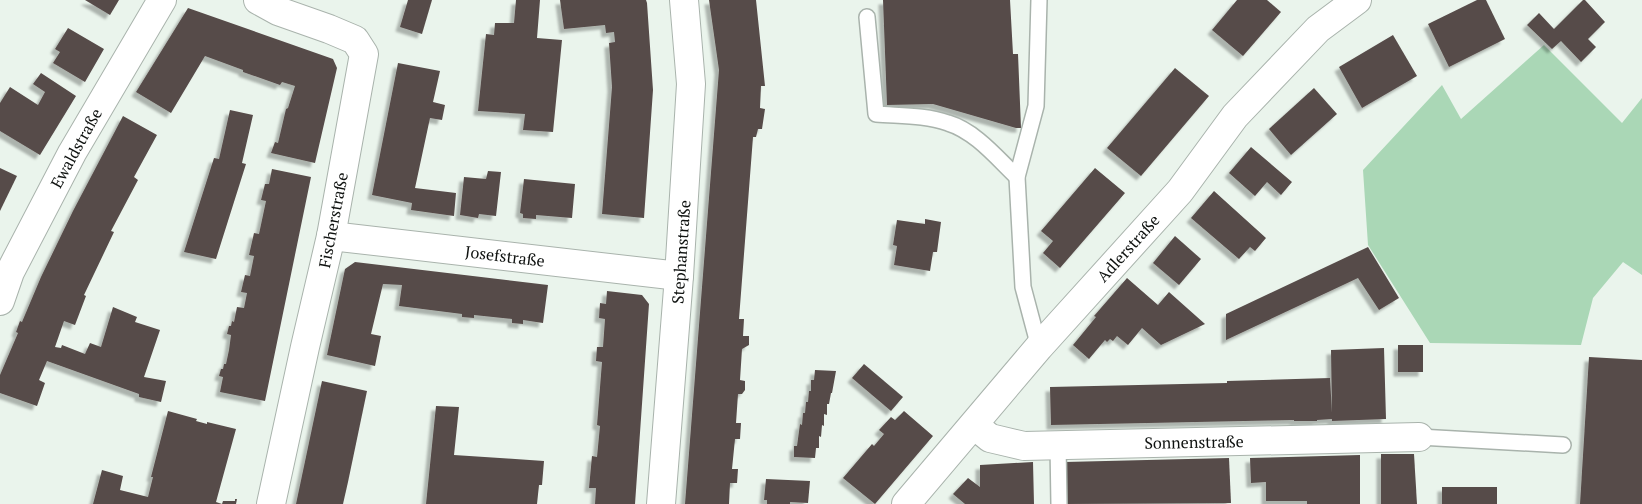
<svg xmlns="http://www.w3.org/2000/svg" width="1642" height="504" font-family="'PT Serif',serif">
<style>
.green{fill:#aad7b6}
.building{fill:#574b49;filter:url(#shadow)}
.lines{fill:none;stroke-linecap:round;stroke-linejoin:round}
.lane-casing{stroke:#a9b3ac;stroke-width:18}
.street-casing{stroke:#a9b3ac;stroke-width:30}
.lane{stroke:#fff;stroke-width:15}
.street{stroke:#fff;stroke-width:28}
.labels{text-anchor:middle;dominant-baseline:central;stroke-width:5;stroke-linejoin:round;paint-order:stroke}
.street-label{font-size:16px;fill:#0f1210;stroke:#fff}
</style>
<defs>
<filter id="shadow"><feDropShadow dx="-4.5" dy="4.5" stdDeviation="1" flood-color="#0004"/></filter>
</defs>
<rect width="100%" height="100%" fill="#eaf4ec"/>
<path class="green" d="M1544 45 1622 123 1642 98V275L1623 262 1593 298 1581 345 1430 343 1368 245 1363 170 1442 85 1461 119Z"/>
<g class="building">
<path d="M85 0H119L110 15Z"/>
<path d="M408 0H432L422 34 400 27Z"/>
<path d="M516 0H540L537 38 562 40 553 132 523 130 525 114 478 111 486 34 494 35 495 23H514Z"/>
<path d="M560 0H646L647 3 653 90 644 218 602 214 612 87 609 43 615 42 614 32 606 33 605 25 564 29Z"/>
<path d="M709 0H756L765 86H761L760 108 765 109 762 129H758L756 137H753L739 319H744L743 336H749V345L742 349 740 380 745 381V390L742 394H738L736 423H741L740 439H735L732 469H738L737 483H730L729 504H685L719 70Z"/>
<path d="M883 0H1010L1013 54H1018L1021 128H1016L933 104 887 105Z"/>
<path d="M1237 0H1267L1281 12 1243 56 1212 30Z"/>
<path d="M1477 0H1486L1505 39 1449 67 1428 24Z"/>
<path d="M1583 0H1585L1605 22 1588 39 1596 47 1581 62 1561 41 1552 49 1527 25 1539 13 1554 29Z"/>
<path d="M188 8 333 59 337 68 315 163 271 153 275 142 278 143 286 109 288 108 295 86 282 82 280 85 243 72V70L205 56 171 113 136 92Z"/>
<path d="M68 28 104 49 85 82 53 63 60 52 55 49Z"/>
<path d="M1393 35 1417 76 1362 108 1339 67Z"/>
<path d="M398 63 440 71 433 102 445 105 442 120 430 118 415 188 456 193 454 216 411 210 412 203 372 195Z"/>
<path d="M1175 68 1209 96 1141 176 1107 148Z"/>
<path d="M41 73 76 96 40 155 0 131V103L10 87 38 105 45 92 33 84Z"/>
<path d="M1314 88 1337 114 1291 155 1269 129Z"/>
<path d="M230 110 253 115 242 163 246 164 216 259 184 252 214 158 219 159Z"/>
<path d="M123 116 157 135 134 177 138 180 111 231 114 232 84 295 86 296 75 325 64 321 55 347 61 348 62 345 85 354 90 343 101 347 113 307 137 317 135 322 160 330 144 377 166 381 161 402 139 397V394L47 361 39 380 45 383 37 406 0 393V375L18 333 16 332 20 321 22 322 41 277 73 211Z"/>
<path d="M1251 147 1292 182 1281 195 1267 182 1255 196 1229 173Z"/>
<path d="M0 168 17 176 0 211Z"/>
<path d="M1095 168 1125 193 1060 268 1043 253 1053 241 1041 231Z"/>
<path d="M272 169 311 177 265 401 220 392 223 377 219 376 221 369H223L224 364H226L229 350 231 335 227 334 229 326H231L232 321 234 322 237 307 244 308 247 293 241 292 245 275 250 276 254 256 249 255 254 233 259 234 266 201 261 200 265 184H269Z"/>
<path d="M488 171 501 172 496 216 479 214 478 218 460 215 464 177 486 179Z"/>
<path d="M524 179 575 184 572 218 536 215V219L523 218V214L520 213Z"/>
<path d="M1214 191 1266 238 1255 251 1250 247 1239 259 1191 218Z"/>
<path d="M925 219 941 222 937 252H933L930 271 894 265 897 246 893 245 897 220 925 224Z"/>
<path d="M1175 236 1201 259 1179 285 1153 263Z"/>
<path d="M1368 247 1399 298 1379 310 1358 278 1226 340V314Z"/>
<path d="M355 262 548 285 543 323 523 320V324L512 323V319L474 315V318L462 317V314L399 306 402 285 383 284 371 334 381 336 375 366 327 355 345 269Z"/>
<path d="M1127 278 1158 305 1169 292 1205 324 1161 345 1142 328 1128 345 1117 336 1113 341 1110 339 1107 342 1105 340 1089 359 1073 345 1096 317 1094 316Z"/>
<path d="M607 291 642 295 649 304 635 504H595L596 488H589L592 456 597 457 600 426 597 425 602 362 596 361 597 347H603L605 319 599 318 600 303 606 304Z"/>
<rect x="1398" y="345" width="25" height="27"/>
<path d="M1384 348 1386 419 1332 421V419L1317 420V421H1294V420L1051 425 1050 387 1227 383V381L1330 378 1332 413 1331 350Z"/>
<path d="M1589 357 1642 360V504H1580Z"/>
<path d="M864 364 903 397 891 411 852 378Z"/>
<path d="M815 370 836 371 832 393H831L829 404H827V415L824 414V426L822 425 821 437 819 436V448H816L815 458 794 457V446H797L800 424 802 425 803 413H805L806 402H808L809 391H811V380H814Z"/>
<path d="M322 381 367 391 348 482 343 504H296Z"/>
<path d="M436 406 459 407 454 455 544 461 542 485H539L537 504H426Z"/>
<path d="M168 411 197 419 196 421 207 424V422L236 429 216 502 222 504H93L102 470 123 476 120 490 148 497 153 477H151Z"/>
<path d="M904 411 933 436 875 504 843 478 872 444 874 446 884 434 879 430 891 417 895 420Z"/>
<path d="M1381 454H1414L1417 504H1381Z"/>
<path d="M1360 455V504H1307V501H1266V482L1251 483 1250 458Z"/>
<path d="M1229 458 1231 503 1067 504 1065 462Z"/>
<path d="M1033 462 1034 504H965L953 494 968 478 980 487V465Z"/>
<path d="M766 479 810 481 808 503 790 502V504H767V500H764Z"/>
<rect x="1442" y="487" width="55" height="17"/>
<path d="M235 499H237L236 504H222L223 501H235Z"/>
</g>
<g class="lines">
<defs>
<g id="lane">
<path d="M867 17 876 114C900 116 925 115 948 123 975 131 997 158 1017 177"/>
<path d="M1039 347 1023 287 1017 177 1036 106 1039 0"/>
<path d="M1419 437 1563 445"/>
<path d="M1058 445 1059 504"/>
</g>
<g id="street">
<path d="M258 0 278 11 329 29 355 40 364 54 331 236 305 347 271 504"/>
<path d="M331 236 679 276"/>
<path d="M0 301 10 272 72 153 162 0"/>
<path d="M974 425 990 438 1024 446 1419 437"/>
<path d="M661 504 679 276 691 84 684 0"/>
<path d="M906 504 1039 347 1180 191 1235 116 1318 29 1357 0"/>
</g>
</defs>
<use href="#lane" class="lane-casing"/>
<use href="#street" class="street-casing"/>
<use href="#lane" class="lane"/>
<use href="#street" class="street"/>
</g>
<g class="labels">
<g class="street-label">
<text transform="translate(76 148) rotate(-61)">Ewaldstraße</text>
<text transform="translate(333 220) rotate(-79)">Fischerstraße</text>
<text transform="translate(1128 248) rotate(-48)">Adlerstraße</text>
<text transform="translate(681 252) rotate(-86)">Stephanstraße</text>
<text transform="translate(505 256) rotate(7)">Josefstraße</text>
<text transform="translate(1194 442) rotate(-1)">Sonnenstraße</text>
</g>
</g>
</svg>
